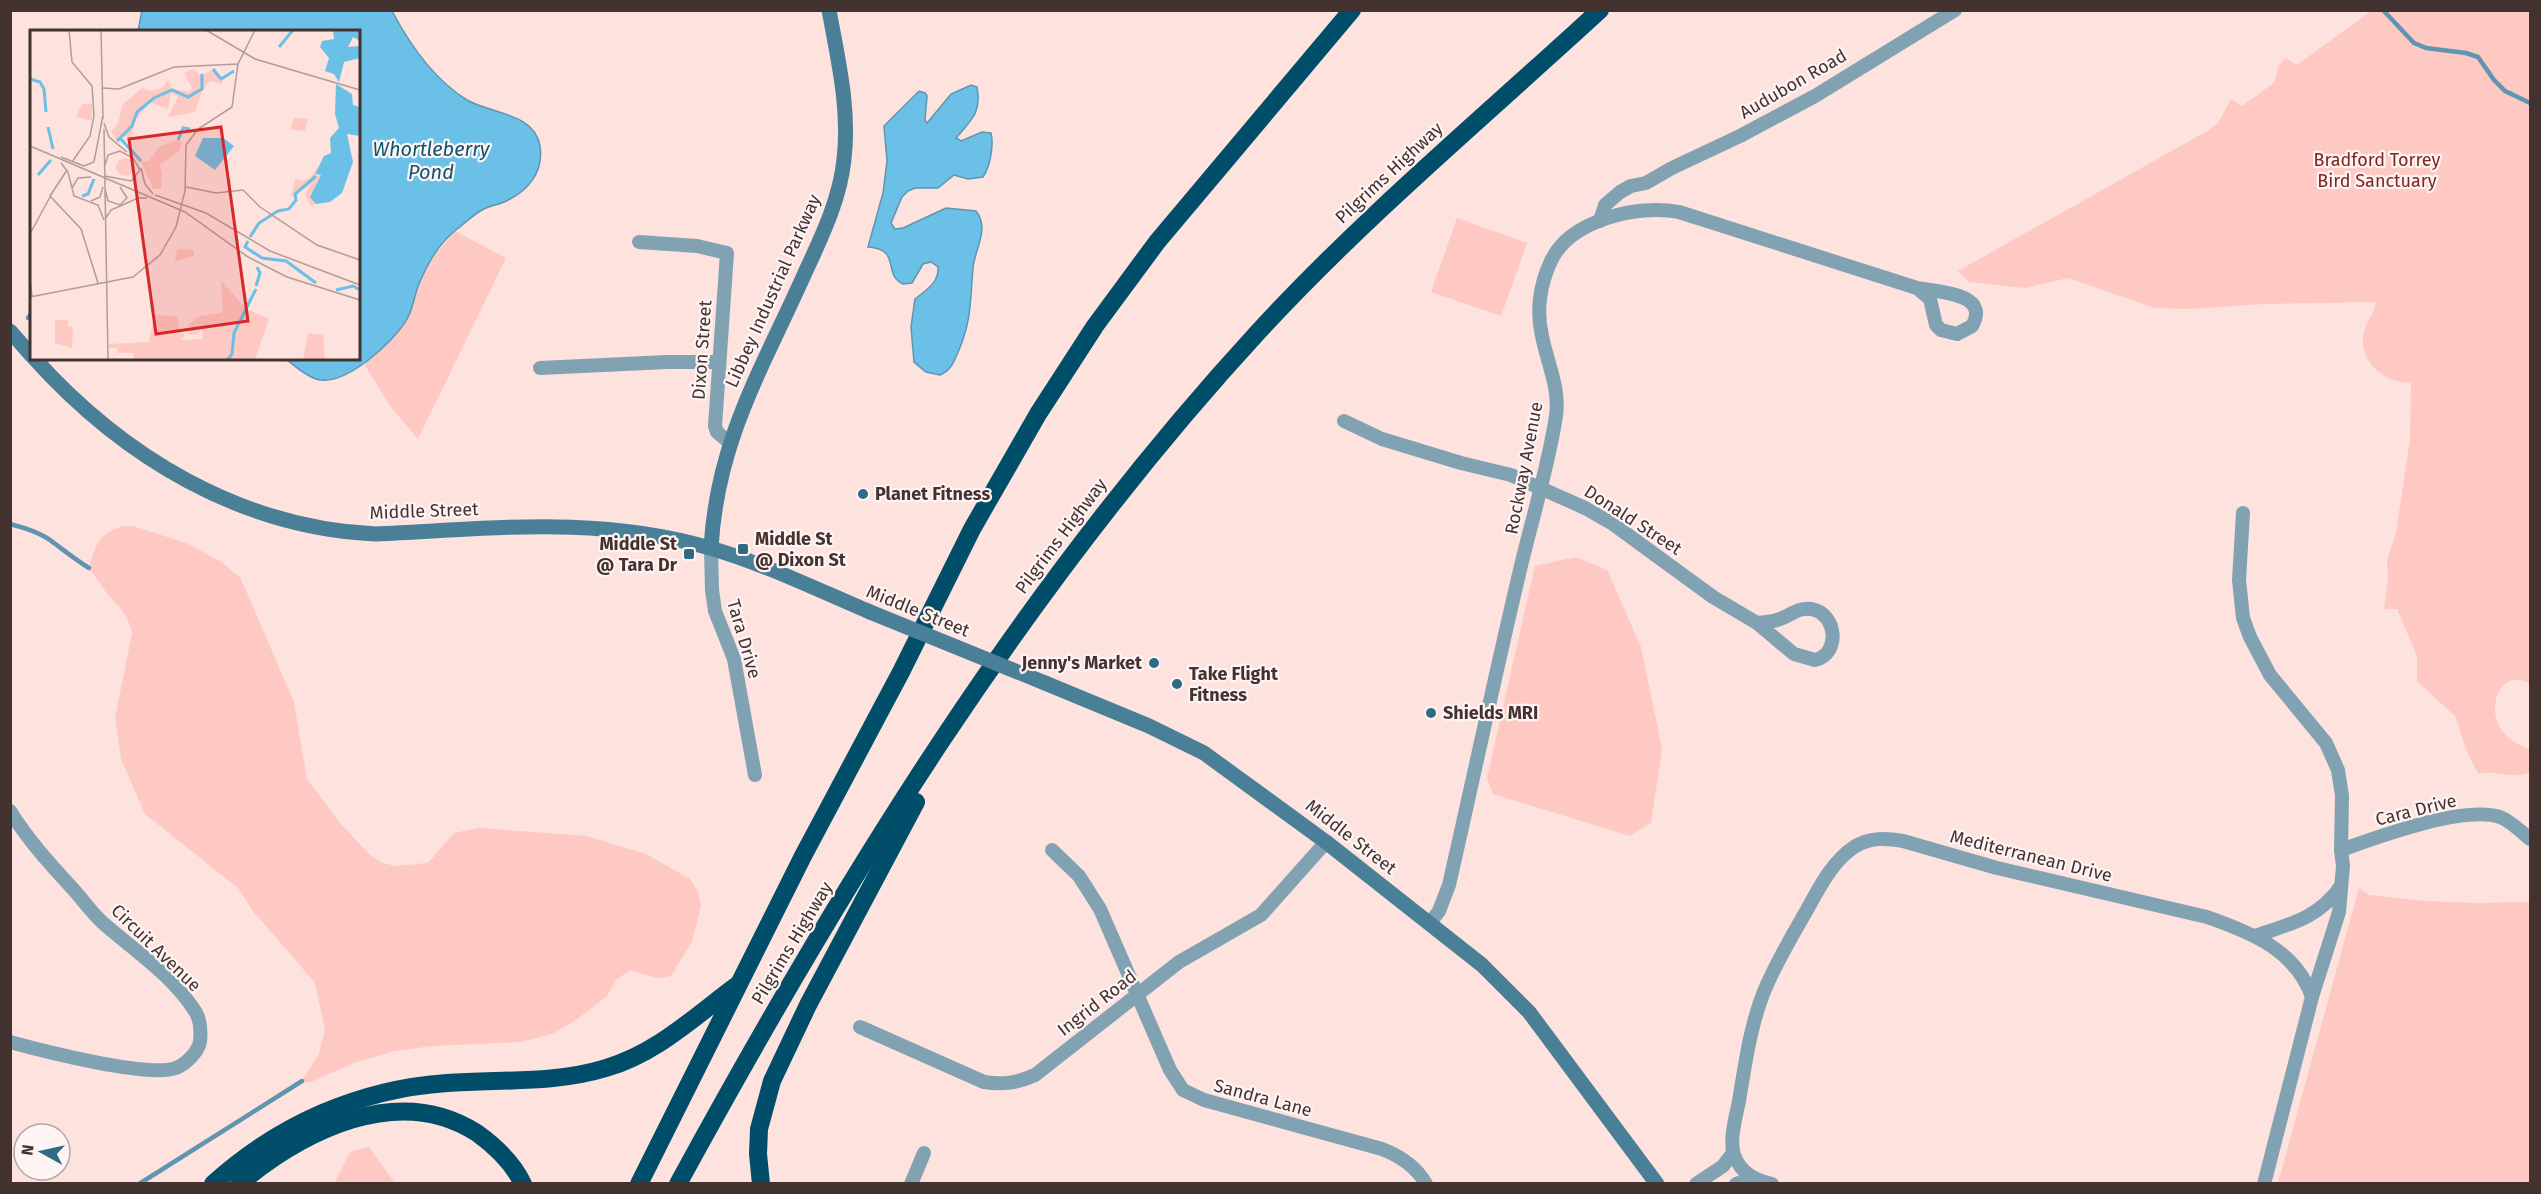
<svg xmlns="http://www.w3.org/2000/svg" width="2541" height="1194" font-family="'Fira Sans',sans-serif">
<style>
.green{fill:#fdc9c2}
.water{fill:#6bc0e7;stroke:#5f95b0;stroke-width:1.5}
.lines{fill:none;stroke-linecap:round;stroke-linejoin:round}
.stream{stroke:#5f95b0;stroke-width:4.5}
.street{stroke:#80a2b3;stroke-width:14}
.secondary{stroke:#4a7f98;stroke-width:15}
.highway{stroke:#004e69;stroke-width:18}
.secondary-bridge{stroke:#4a7f98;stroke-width:15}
.poi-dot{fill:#316a84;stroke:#fdf4f3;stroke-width:2}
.labels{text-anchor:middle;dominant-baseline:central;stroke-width:4.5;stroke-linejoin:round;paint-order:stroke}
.street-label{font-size:18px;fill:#433230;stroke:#fdf4f3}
.park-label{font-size:18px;fill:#82241e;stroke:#fdf4f3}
.poi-label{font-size:18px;font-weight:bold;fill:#433230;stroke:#fdf4f3;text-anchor:start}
.water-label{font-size:20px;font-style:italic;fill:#0e546f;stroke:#fdf4f3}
.inset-river{fill:none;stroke:#6bc0e7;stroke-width:3}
.inset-road{fill:none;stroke:#b39c98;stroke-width:1.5}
.view{fill:#d62828;fill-opacity:0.15;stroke:#d62828;stroke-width:3}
.inset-edge{fill:none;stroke:#433230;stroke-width:3}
</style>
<rect width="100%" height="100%" fill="#fde2de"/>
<g class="green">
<path d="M2371 11H2530V684C2499 666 2485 711 2503 732 2511 742 2520 745 2530 750V772C2513 780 2495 769 2478 774L2465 747 2456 717 2417 681V656L2397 609H2384L2388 579 2387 561 2396 532 2410 440 2411 383C2385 383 2357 362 2364 332 2366 321 2374 314 2376 302L2264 304 2189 309 2155 308 2068 278 2025 288 1969 282 1958 271 2209 130 2218 123 2231 99 2242 106 2275 82 2278 67 2285 58 2297 65Z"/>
<path d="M1457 218 1527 243 1501 316 1431 292Z"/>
<path d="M455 231 506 258 418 439 390 406 365 365 418 289 428 264Z"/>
<path d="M122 526H133L186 543 220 561 240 577 294 702 307 779 340 823 370 855 380 862 395 866 428 863 454 833 479 828 587 836 646 854 690 879 698 892 701 906 692 942 671 976 657 978 630 970 616 980 607 996 576 1020 552 1034 521 1042 432 1046 395 1051 356 1062 309 1083 302 1081 319 1054 325 1029 315 983 252 910 239 889 145 814 121 759 115 718 132 633C128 614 118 606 106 592 100 584 95 576 89 568 96 544 98 535 122 526Z"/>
<path d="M1576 557 1607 570 1641 647 1662 749 1651 823 1630 836 1493 794 1487 778 1535 566Z"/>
<path d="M2359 888 2369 895 2425 901 2478 903 2530 902V1183H2278Z"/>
<path d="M369 1147 395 1183H334L351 1151Z"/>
</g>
<g class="water">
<path d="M142 10 392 11C410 45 433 79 467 100 491 114 535 113 540 146 544 173 527 192 504 202 497 205 489 206 482 210 473 215 465 223 457 229 437 245 426 266 417 289 414 299 412 311 407 319 394 342 344 388 316 379 304 375 295 366 286 359L358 358V32L138 31Z"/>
<path d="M971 85 977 87C982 113 971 120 956 138L961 141 982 132 991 133C994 145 990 167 983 177L968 179 954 175 938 188H915L908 191 902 197 891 223 895 229 903 228 946 208 976 211C990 229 975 248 973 268 970 301 972 318 959 350 954 361 952 370 940 375L926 372 914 362 911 327 915 299C926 290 939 283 938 267L931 262 923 264 912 283 903 284C882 275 902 249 868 247L883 193 887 161 884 126 919 91 925 93 927 96 925 120 927 123 951 94Z"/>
</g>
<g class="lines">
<g class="stream">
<path d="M2383 10 2414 43 2426 48 2466 53 2478 57 2494 80 2505 91 2530 103"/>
<path d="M28 318 32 312"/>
<path d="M10 524C26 528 42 533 54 543 66 552 76 560 89 568"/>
<path d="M139 1184 302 1081"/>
</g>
<g class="street">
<path d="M1600 221 1605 205 1620 192 1631 186 1646 183 1672 168 1740 136 1815 96 1955 10"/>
<path d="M639 242 697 246 727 253 715 426 717 432 730 443"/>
<path d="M540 368 667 362H718"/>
<path d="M1344 421 1382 439 1461 463 1511 475 1585 508 1613 524 1713 597 1757 623 1794 654 1815 660C1841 654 1837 613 1811 609 1799 607 1791 615 1780 619 1773 622 1765 622 1757 623"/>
<path d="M2243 513 2239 580 2243 618 2250 637 2270 675 2326 743 2338 770 2342 796 2341 850 2343 866 2339 912 2312 997 2264 1184"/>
<path d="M711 548 712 590 715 611 734 659 755 775"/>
<path d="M10 811C28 840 50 864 73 889 83 900 92 913 103 923 135 951 172 975 195 1011 201 1020 201 1032 200 1042 198 1052 186 1064 176 1068 148 1078 43 1051 10 1042"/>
<path d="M1052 850 1079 876 1100 909 1170 1070 1183 1090 1204 1100 1382 1149C1400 1156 1416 1166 1426 1184"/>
<path d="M2341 850C2378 837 2463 805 2500 817 2511 821 2521 832 2530 839"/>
<path d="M1430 923 1439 911 1449 885C1473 780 1495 675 1520 570 1532 519 1548 468 1556 416 1560 388 1547 362 1542 336 1536 311 1540 284 1551 261 1570 220 1638 204 1679 212L1917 288 1930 299 1936 325 1941 330 1957 334 1972 326C1991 293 1938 292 1917 288"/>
<path d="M2255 936C2290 924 2319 918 2341 886"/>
<path d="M860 1027 984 1082C1003 1085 1017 1083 1035 1075L1179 962 1261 915 1326 842"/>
<path d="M911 1184 924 1153"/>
<path d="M1696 1184 1723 1166 1733 1153"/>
<path d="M1736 1184 1752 1178"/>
<path d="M1772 1184C1754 1180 1741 1173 1734 1155 1729 1140 1736 1116 1739 1101 1745 1065 1750 1028 1763 994 1775 964 1792 936 1808 908 1820 886 1833 861 1854 847 1870 837 1886 838 1903 841L1997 868 2207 917C2250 932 2296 950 2312 997"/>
</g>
<g class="secondary">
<path d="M10 331 32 356"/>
<path d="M34 358C123 457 241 528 376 534 491 529 597 515 710 548 765 564 818 590 870 612"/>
<path d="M711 548C717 441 762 369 804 275 821 238 840 200 844 159 850 109 838 60 829 10"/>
<path d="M1045 683 1149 726 1204 753 1326 842 1482 965 1529 1012 1657 1184"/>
</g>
<g class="highway">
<path d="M213 1184C278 1125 359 1089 447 1083 500 1079 554 1084 606 1068 657 1053 694 1017 736 986"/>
<path d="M239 1184C303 1131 398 1082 477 1133 495 1146 513 1163 523 1184"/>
<path d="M639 1184 803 856 901 672 972 529 1038 414 1095 326 1157 242 1352 10"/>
<path d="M678 1184C843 881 1025 585 1259 331 1365 216 1485 116 1600 10"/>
<path d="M761 1184 758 1154 759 1129 772 1081 808 1005 916 802"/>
</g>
<path class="secondary-bridge" d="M870 612 1045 683"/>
</g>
<g class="poi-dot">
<circle cx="863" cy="494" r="6"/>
<rect x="737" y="543" width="12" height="12" rx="3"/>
<rect x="683" y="548" width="12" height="12" rx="3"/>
<circle cx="1154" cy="663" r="6"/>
<circle cx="1177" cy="684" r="6"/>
<circle cx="1431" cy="713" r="6"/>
</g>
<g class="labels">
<g class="street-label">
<text transform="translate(1793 84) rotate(-30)">Audubon Road</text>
<text transform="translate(1389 173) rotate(-43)">Pilgrims Highway</text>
<text transform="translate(773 291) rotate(-66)">Libbey Industrial Parkway</text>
<text transform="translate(702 350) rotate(-86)">Dixon Street</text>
<text transform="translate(1524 468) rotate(-79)">Rockway Avenue</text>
<text transform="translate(424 511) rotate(-2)">Middle Street</text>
<text transform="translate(1633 520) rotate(33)">Donald Street</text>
<text transform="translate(1061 536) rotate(-53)">Pilgrims Highway</text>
<text transform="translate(918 611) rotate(22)">Middle Street</text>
<text transform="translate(744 639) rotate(74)">Tara Drive</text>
<text transform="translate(2416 810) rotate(-14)">Cara Drive</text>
<text transform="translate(1351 837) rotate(38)">Middle Street</text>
<text transform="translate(2031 856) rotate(14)">Mediterranean Drive</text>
<text transform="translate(792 943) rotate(-59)">Pilgrims Highway</text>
<text transform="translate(156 948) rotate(44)">Circuit Avenue</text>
<text transform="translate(1097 1003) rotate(-38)">Ingrid Road</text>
<text transform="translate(1263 1098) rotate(15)">Sandra Lane</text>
</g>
<g class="park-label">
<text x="2377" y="160">Bradford Torrey<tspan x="2377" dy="21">Bird Sanctuary</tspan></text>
</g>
<g class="poi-label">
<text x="875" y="494">Planet Fitness</text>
<text x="755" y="539">Middle St<tspan x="755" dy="21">@ Dixon St</tspan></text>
<text x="677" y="544" text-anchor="end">Middle St<tspan x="677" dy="21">@ Tara Dr</tspan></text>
<text x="1142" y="663" text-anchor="end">Jenny's Market</text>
<text x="1189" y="674">Take Flight<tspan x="1189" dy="21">Fitness</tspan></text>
<text x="1443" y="713">Shields MRI</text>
</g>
<g class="water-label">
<text x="431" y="149">Whortleberry<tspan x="431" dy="23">Pond</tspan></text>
</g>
</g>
<g transform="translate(30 30)">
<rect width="330" height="330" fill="#fde2de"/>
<path d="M163 39 172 46 183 39 192 49V54L180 51 173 59 165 82 138 87 148 67 141 63 138 79 120 72 106 89 101 110 95 106 87 111 81 101 88 93 93 74 112 58 120 61 132 58 138 50 142 59 160 62 162 58 154 43ZM52 74H62V91L46 87ZM264 88 278 89 275 101 260 99ZM148 110 152 112 149 121 129 135 132 142 131 159H123L111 131H119L130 116ZM86 137a9 9 0 1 1 18 0a9 9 0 1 1-18 0ZM288 137 286 146 291 145 281 165 286 174 280 176 275 163 283 153 262 167 264 153 266 148 273 151 280 148ZM147 219 164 220V226L145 232ZM191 250 216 279 239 289 225 330H104L103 323H88L87 318H79V314L119 312 124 284 148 287 149 302 155 305 151 310 173 309 171 297 169 304 157 305 166 297 159 299 158 295 170 286 193 282ZM25 290H38V297H43L42 318 25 313ZM278 303 293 305 295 330H273Z" fill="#fdc9c2"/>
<path d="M303 0H330V11L323 7 318 17 330 16V28L314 32 309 52 304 44 295 41 299 28 290 17 292 11 304 9ZM306 54 322 64 323 75 330 77V106L317 104 323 132 312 163 300 172 286 174 280 167 291 145 285 144 294 126 301 123 300 108 309 98 305 84ZM173 108H193L204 116 185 140 165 126Z" fill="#6bc0e7"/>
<path class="inset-river" d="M249 17 263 0M183 39 191 49 204 41M0 49 10 52 14 59 16 82M18 97 23 119M90 108 111 131M148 110 153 98 160 99M87 111 102 96 107 82 124 68 142 60 158 67 172 59V44M8 145 21 130M52 166 58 164 64 149M220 207 229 193 248 181 259 179 266 170 265 164 286 146M218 211 215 217 232 228 256 231 286 253M226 256 230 243 227 237M306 260 323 256 330 260M197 330 202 324 204 303 226 259"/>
<path class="inset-road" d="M39 0 42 32 62 56 64 86 60 106 42 132M71 0 73 89M176 0 225 29 330 60M73 58 89 59 144 37 208 34M74 93 79 107 97 122M74 99 78 330M0 116 155 182 218 227 257 247 330 270M31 127 54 136 64 132 73 85M31 133 38 142 44 166 68 175 74 190M75 135 78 125 90 121 103 128 110 140 101 151 75 146M111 138 115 154 123 164M37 140 20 166 51 199 68 253M156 157 186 163 213 160 230 177 287 215 330 230M42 158 48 148 61 147M75 159 78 171 90 175 97 168 90 157M125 165 176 183 240 221 330 255M61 171 70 167 73 157M75 189 81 180 108 168H117M0 204 20 167M0 248 2 267M0 267 103 247 130 225 146 197 155 161 156 115 168 99 202 77 208 34 225 0"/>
<path class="view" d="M191 97 218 291 126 304 99 109Z"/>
<rect width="330" height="330" class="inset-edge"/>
</g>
<rect width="2541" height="1194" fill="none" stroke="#433230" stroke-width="24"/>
<g transform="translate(42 1152) rotate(278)"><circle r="28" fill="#fdf4f3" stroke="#b3a6a5" stroke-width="1.5"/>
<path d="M0-4.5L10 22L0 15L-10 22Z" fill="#316a84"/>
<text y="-9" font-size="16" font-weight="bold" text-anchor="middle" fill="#433230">N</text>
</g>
</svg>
